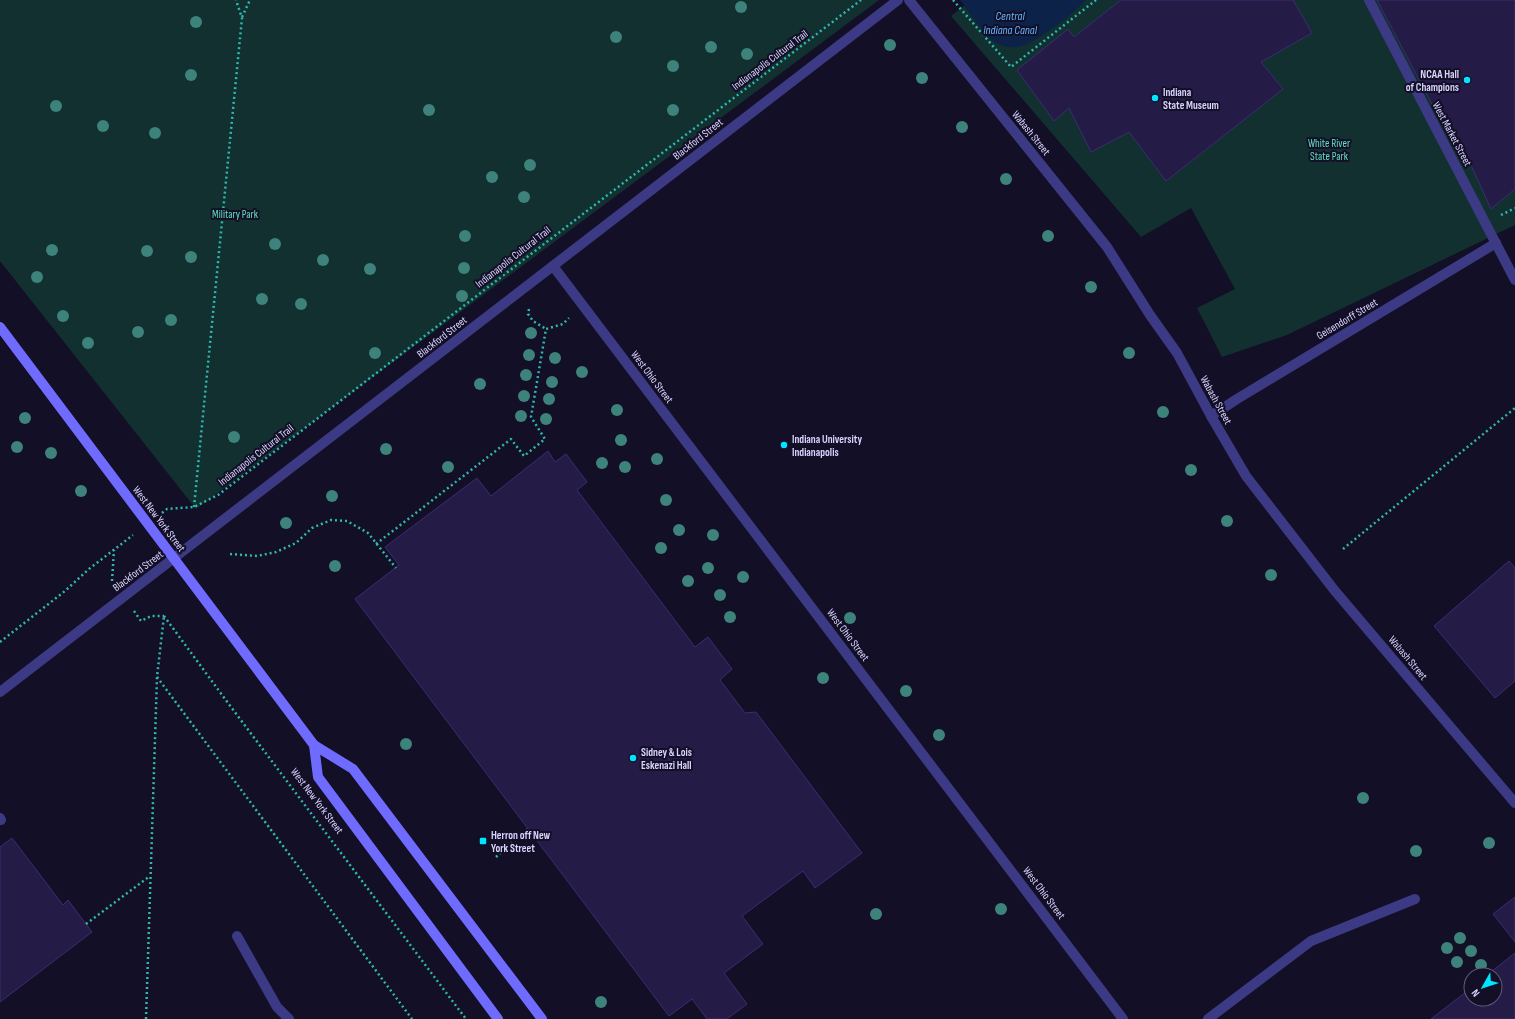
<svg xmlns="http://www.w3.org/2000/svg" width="1515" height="1019" font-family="'Sofia Sans Condensed',sans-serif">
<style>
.green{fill:#12302f}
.water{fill:#0c2248}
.building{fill:#241b47;stroke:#3b2d73}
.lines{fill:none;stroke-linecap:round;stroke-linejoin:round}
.path{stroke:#2fb8b0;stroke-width:2.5;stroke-dasharray:2 3;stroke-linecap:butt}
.service{stroke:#3d3a85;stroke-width:10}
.minor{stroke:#3d3a85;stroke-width:10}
.tertiary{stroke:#3d3a85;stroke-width:10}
.secondary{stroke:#6f6bff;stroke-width:10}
.tree{fill:#3d827b}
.poi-dot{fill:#00e5ff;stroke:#130f26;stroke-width:1.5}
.labels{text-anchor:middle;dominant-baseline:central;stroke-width:4;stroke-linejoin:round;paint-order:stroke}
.street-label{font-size:11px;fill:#d9d4ff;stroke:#130f26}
.poi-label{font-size:11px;font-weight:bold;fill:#d9d4ff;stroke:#130f26;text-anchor:start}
.park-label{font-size:11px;fill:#5fe0c0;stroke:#130f26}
.water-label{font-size:12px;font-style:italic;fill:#62b6ff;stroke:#130f26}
</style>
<rect width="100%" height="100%" fill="#130f26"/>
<g class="green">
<path d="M0 0H879L196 509 0 261Z"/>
<path d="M971 0H1515V225L1287 335 1222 357 1197 308 1235 289 1191 208 1141 237 951 16Z"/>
</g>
<path class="water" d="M960 0H1086C1076 12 1036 42 1022 46 1012 49 1001 46 993 41 982 33 969 11 960 0Z"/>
<g class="building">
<path d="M1121 0H1293L1312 33 1261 62 1283 89 1166 181 1129 132 1091 152 1069 108 1054 121 1017 70 1068 29 1074 37Z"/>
<path d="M1377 0H1515V189L1491 209 1469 161 1463 163Z"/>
<path d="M548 451 555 462 566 454 587 482 577 490 695 647 708 637 732 669 720 680 745 713 756 712 862 853 815 888 803 871 742 916 763 944 724 973 747 1004 727 1019H707L692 999 669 1016 355 599 399 565 385 547 477 478 491 496Z"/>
<path d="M1509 561 1515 568V681L1495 698 1434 626Z"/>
<path d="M12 838 63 905 68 900 92 932 0 1002V847Z"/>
<path d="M1515 897V942L1493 914Z"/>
<path d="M1515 953V1019H1431L1471 988V999H1495V975H1487Z"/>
</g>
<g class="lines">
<g class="path">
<path d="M953 0 1011 67 1096 0"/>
<path d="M242 17 250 0"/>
<path d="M1501 215 1515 208"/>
<path d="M529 309 528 314 533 321 546 329"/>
<path d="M194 507 242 18 236 0"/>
<path d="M162 513 167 509 194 507 218 495 861 0"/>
<path d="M376 544 511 439 524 456 545 439 531 417 546 329 563 324 569 318"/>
<path d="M1343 549 1515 408"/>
<path d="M230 554 257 556 276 552 296 543 312 528 331 520 347 521 368 533 396 568"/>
<path d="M112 581 114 550"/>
<path d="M134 611 141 621 151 616H164"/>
<path d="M164 616 228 703 466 1019"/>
<path d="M0 642 65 591 89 569 133 535"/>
<path d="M157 677 412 1019"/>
<path d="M496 857 528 829"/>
<path d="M86 924 150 876"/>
<path d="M146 1019 157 677 164 616"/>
</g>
<g class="service">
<path d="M0 818 1 820"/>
<path d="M237 936 277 1007 289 1019"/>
<path d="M1208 1019 1311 941 1415 899"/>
</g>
<g class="minor">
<path d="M1369 0 1515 280"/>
<path d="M553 266 1123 1019"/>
<path d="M1211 416 1237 399 1496 243"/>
<path d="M0 692 898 0"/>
</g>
<path class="tertiary" d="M909 0 1107 247 1150 315 1177 353 1211 416 1246 476 1335 591 1515 803"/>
<g class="secondary">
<path d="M0 327 314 745 353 769 542 1019"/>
<path d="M314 745 318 777 498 1019"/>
</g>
</g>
<g class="tree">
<circle cx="741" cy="7" r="6"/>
<circle cx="196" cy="22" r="6"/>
<circle cx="616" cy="37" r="6"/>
<circle cx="890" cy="45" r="6"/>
<circle cx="711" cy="47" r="6"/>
<circle cx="747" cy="54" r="6"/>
<circle cx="673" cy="66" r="6"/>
<circle cx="191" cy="75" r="6"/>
<circle cx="922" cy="78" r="6"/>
<circle cx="56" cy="106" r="6"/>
<circle cx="429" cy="110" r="6"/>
<circle cx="673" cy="110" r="6"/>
<circle cx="103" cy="126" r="6"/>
<circle cx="962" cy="127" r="6"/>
<circle cx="155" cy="133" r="6"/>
<circle cx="530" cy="165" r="6"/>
<circle cx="492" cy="177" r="6"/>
<circle cx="1006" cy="179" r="6"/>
<circle cx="524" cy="197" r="6"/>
<circle cx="465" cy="236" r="6"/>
<circle cx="1048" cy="236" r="6"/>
<circle cx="275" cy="244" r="6"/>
<circle cx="52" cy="250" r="6"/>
<circle cx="147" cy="251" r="6"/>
<circle cx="191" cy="257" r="6"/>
<circle cx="323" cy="260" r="6"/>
<circle cx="464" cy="268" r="6"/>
<circle cx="370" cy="269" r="6"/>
<circle cx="37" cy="277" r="6"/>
<circle cx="1091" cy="287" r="6"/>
<circle cx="462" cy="296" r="6"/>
<circle cx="262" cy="299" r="6"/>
<circle cx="301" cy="304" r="6"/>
<circle cx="63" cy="316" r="6"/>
<circle cx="171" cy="320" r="6"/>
<circle cx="138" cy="332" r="6"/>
<circle cx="531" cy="333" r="6"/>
<circle cx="88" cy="343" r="6"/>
<circle cx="375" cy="353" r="6"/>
<circle cx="1129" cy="353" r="6"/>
<circle cx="529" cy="355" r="6"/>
<circle cx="555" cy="358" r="6"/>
<circle cx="582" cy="372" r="6"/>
<circle cx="526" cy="375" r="6"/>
<circle cx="552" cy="382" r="6"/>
<circle cx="480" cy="384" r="6"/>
<circle cx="524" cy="396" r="6"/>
<circle cx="549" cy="399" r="6"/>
<circle cx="617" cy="410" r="6"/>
<circle cx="1163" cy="412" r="6"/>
<circle cx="521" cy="416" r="6"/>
<circle cx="25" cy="418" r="6"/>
<circle cx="546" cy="419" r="6"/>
<circle cx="234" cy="437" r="6"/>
<circle cx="621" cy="440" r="6"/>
<circle cx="17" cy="447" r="6"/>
<circle cx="386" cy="449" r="6"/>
<circle cx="51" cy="453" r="6"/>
<circle cx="657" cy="459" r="6"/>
<circle cx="602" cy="463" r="6"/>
<circle cx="448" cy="467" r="6"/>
<circle cx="625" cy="467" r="6"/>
<circle cx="1191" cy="470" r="6"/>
<circle cx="81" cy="491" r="6"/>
<circle cx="332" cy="496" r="6"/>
<circle cx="666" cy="500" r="6"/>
<circle cx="1227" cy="521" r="6"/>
<circle cx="286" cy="523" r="6"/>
<circle cx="679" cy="530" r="6"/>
<circle cx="713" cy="535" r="6"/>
<circle cx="661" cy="548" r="6"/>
<circle cx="335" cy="566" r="6"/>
<circle cx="708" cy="568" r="6"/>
<circle cx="1271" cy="575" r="6"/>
<circle cx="743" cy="577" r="6"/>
<circle cx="688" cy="581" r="6"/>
<circle cx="720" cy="595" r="6"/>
<circle cx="730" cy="617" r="6"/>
<circle cx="850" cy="618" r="6"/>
<circle cx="823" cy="678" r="6"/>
<circle cx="906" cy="691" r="6"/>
<circle cx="939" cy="735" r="6"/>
<circle cx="406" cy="744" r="6"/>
<circle cx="1363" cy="798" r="6"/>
<circle cx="1489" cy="843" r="6"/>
<circle cx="1416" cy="851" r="6"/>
<circle cx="1001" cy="909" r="6"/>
<circle cx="876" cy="914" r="6"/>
<circle cx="1460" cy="938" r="6"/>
<circle cx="1447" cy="948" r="6"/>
<circle cx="1471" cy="951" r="6"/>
<circle cx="1457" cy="962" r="6"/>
<circle cx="1481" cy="965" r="6"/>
<circle cx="601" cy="1002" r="6"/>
</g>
<g class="poi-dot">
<circle cx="1467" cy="80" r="4"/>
<circle cx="1155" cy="98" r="4"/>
<circle cx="784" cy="445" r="4"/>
<circle cx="633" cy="758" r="4"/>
<rect x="479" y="837" width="8" height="8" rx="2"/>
</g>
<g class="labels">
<g class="street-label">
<text transform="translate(770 60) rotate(-37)">Indianapolis Cultural Trail</text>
<text transform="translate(1031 133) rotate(51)">Wabash Street</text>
<text transform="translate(1452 134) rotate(62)">West Market Street</text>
<text transform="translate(698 139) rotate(-38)">Blackford Street</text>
<text transform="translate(513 257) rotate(-38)">Indianapolis Cultural Trail</text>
<text transform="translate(1347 319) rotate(-31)">Geisendorff Street</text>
<text transform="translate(442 337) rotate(-38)">Blackford Street</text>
<text transform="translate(652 377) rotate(53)">West Ohio Street</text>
<text transform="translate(1216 400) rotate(61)">Wabash Street</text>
<text transform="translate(256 455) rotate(-38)">Indianapolis Cultural Trail</text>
<text transform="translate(159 519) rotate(53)">West New York Street</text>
<text transform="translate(138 571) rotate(-37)">Blackford Street</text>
<text transform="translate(848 635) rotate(53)">West Ohio Street</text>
<text transform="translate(1408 658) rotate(50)">Wabash Street</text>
<text transform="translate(317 801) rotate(53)">West New York Street</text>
<text transform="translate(1044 893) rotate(53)">West Ohio Street</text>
</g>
<g class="poi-label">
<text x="1459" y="74" text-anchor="end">NCAA Hall<tspan x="1459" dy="13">of Champions</tspan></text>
<text x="1163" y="92">Indiana<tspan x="1163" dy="13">State Museum</tspan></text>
<text x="792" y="439">Indiana University<tspan x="792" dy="13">Indianapolis</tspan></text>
<text x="641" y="752">Sidney &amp; Lois<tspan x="641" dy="13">Eskenazi Hall</tspan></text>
<text x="491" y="835">Herron off New<tspan x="491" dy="13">York Street</tspan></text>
</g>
<g class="park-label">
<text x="1329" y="143">White River<tspan x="1329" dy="13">State Park</tspan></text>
<text x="235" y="214">Military Park</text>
</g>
<g class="water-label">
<text x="1010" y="16">Central<tspan x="1010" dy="14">Indiana Canal</tspan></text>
</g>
</g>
<g transform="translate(1483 987) rotate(231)"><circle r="19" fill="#130f26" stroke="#625e7d"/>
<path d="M0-3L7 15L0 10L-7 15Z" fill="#00e5ff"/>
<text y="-6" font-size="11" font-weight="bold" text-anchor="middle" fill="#d9d4ff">N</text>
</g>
</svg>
